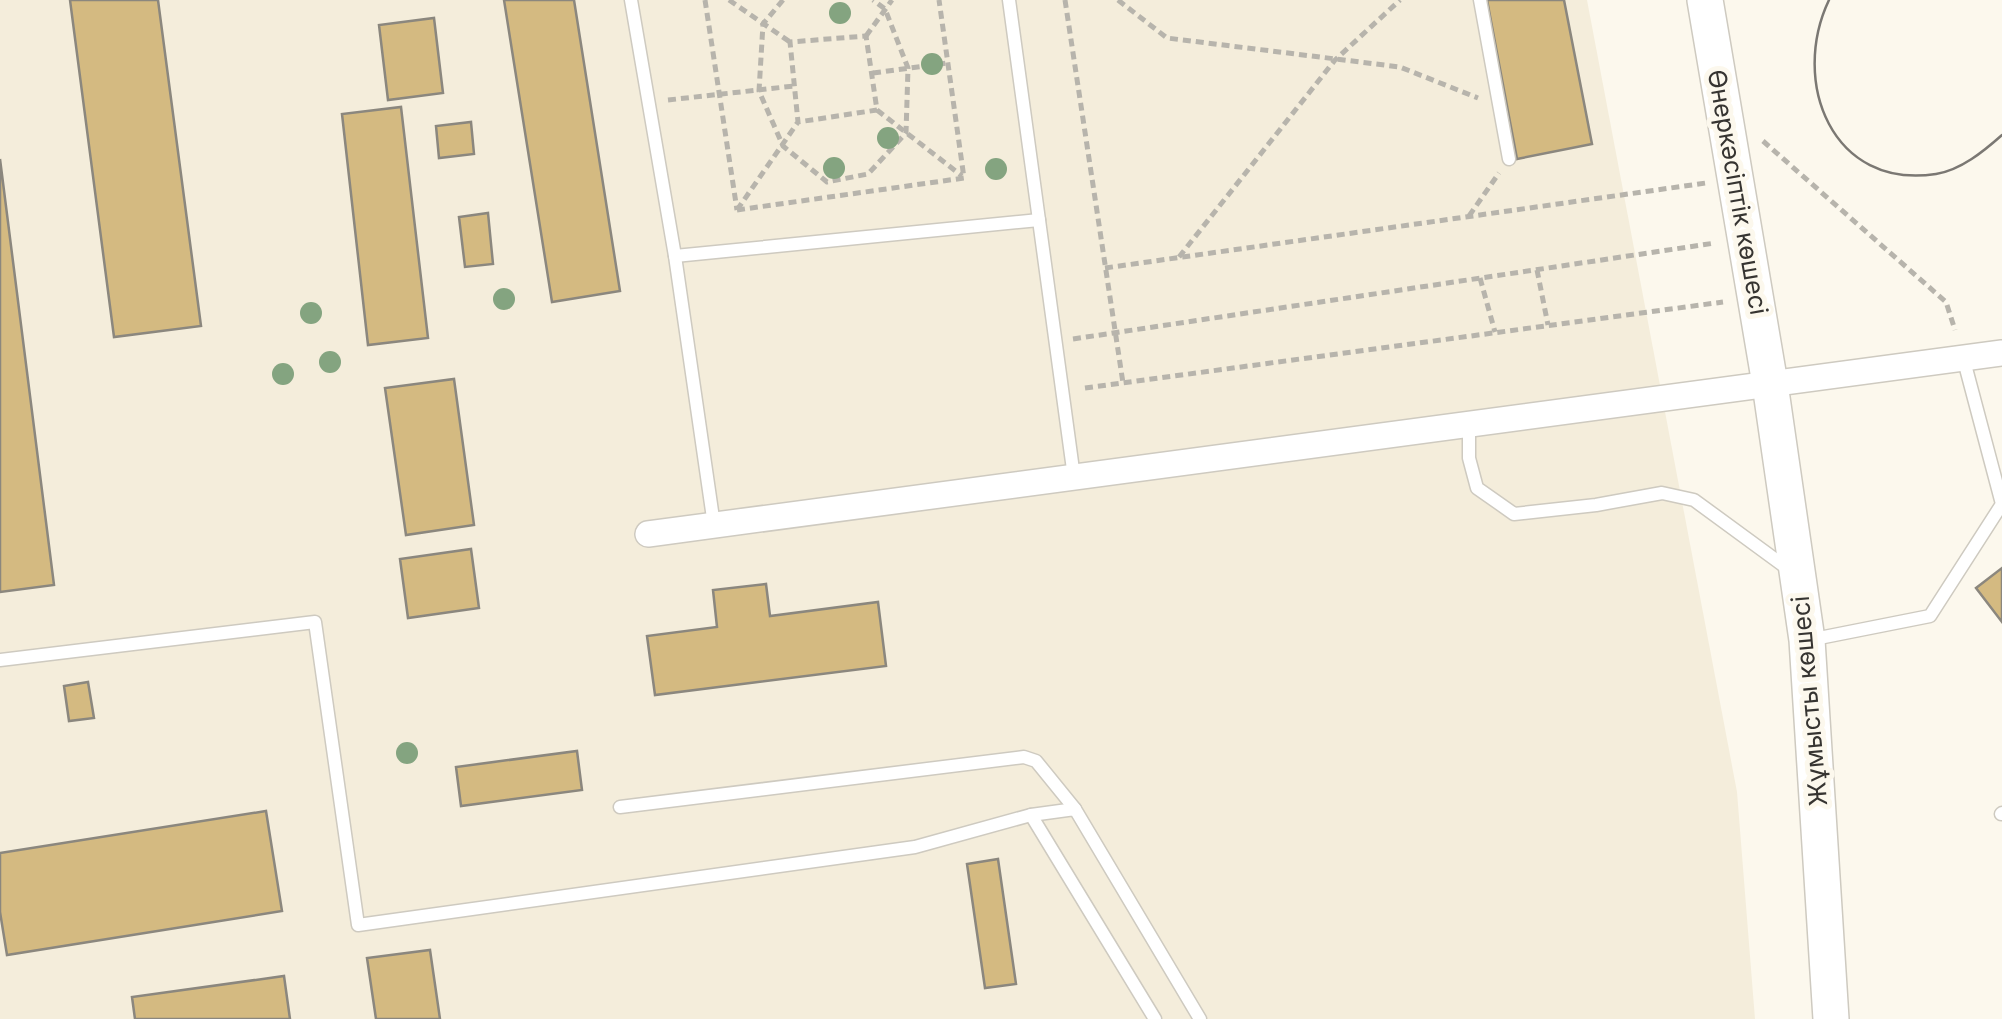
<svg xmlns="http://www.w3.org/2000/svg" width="2002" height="1019" font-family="Inter,sans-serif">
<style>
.built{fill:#f4eddb}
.building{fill:#d4ba81;stroke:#8b877e;stroke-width:2.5}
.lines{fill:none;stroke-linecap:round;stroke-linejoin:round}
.service-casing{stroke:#cecac0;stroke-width:15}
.minor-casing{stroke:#cecac0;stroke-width:28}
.secondary-casing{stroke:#cecac0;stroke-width:38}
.path{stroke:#b7b4ac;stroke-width:5;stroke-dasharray:8 5;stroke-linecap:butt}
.service{stroke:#fff;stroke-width:12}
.minor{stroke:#fff;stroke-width:25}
.secondary{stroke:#fff;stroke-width:35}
.tram{stroke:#7b7873;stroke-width:2.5}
.tree{fill:#84a480}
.labels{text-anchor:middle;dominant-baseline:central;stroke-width:10;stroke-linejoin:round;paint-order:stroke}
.street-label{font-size:25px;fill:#363431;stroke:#fcf8ed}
</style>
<rect width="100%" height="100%" fill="#fcf8ed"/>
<path class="built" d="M0 0H1587L1737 792 1755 1019H0Z"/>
<g class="building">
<path d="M70 0H158L201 326 114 337Z"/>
<path d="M504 0H574L620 291 552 302Z"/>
<path d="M1487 0H1564L1592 144 1517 159Z"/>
<path d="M434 18 443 93 388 100 379 25Z"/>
<path d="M401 107 428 338 368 345 342 114Z"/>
<path d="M471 122 474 154 439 158 436 126Z"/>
<path d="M0 159 54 585 0 592Z"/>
<path d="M488 213 493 264 465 267 459 217Z"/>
<path d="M454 379 474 525 406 535 385 388Z"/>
<path d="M471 549 479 608 408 618 400 559Z"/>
<path d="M2002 568V622L1976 588Z"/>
<path d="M766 584 770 616 878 602 886 666 655 695 647 636 717 627 713 590Z"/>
<path d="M88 682 94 718 69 721 64 686Z"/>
<path d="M577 751 582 790 461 806 456 767Z"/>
<path d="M266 811 282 911 7 955 0 912V853Z"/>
<path d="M998 859 1016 984 985 988 967 864Z"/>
<path d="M430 950 440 1019H376L367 958Z"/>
<path d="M284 976 290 1019H135L132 997Z"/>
</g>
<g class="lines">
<defs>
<g id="service">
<path d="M631 0 675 256 714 525"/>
<path d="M1009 0 1074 477"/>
<path d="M1480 0 1509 159"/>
<path d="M675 256 1039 220"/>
<path d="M1469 424V458L1477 488 1514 514 1596 505 1662 493 1694 500 1791 571"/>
<path d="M1809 640 1930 616 2002 504 1963 357"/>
<path d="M0 660 315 622 358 925 915 847 1031 815 1075 809 1200 1019"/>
<path d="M620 807 1024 757 1036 761 1075 809"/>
<path d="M2001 814 2002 813"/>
<path d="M1031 815 1155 1019"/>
</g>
<path id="minor" d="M648 534 2002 353"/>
<path id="secondary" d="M1705 0 1770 384 1807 640 1831 1019"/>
</defs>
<use href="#service" class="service-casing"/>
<use href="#minor" class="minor-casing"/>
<use href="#secondary" class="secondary-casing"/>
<g class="path">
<path d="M705 0 737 210"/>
<path d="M729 0 790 42"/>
<path d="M783 0 763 24 759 91 783 146 827 182 868 174 906 133 908 68 885 9 873 0"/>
<path d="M1065 0 1123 383"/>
<path d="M1118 0 1167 38 1400 67 1478 98"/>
<path d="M866 36 892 0"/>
<path d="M873 73 948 63"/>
<path d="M668 100 794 86"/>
<path d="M877 110 962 176"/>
<path d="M1763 141 1946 302 1955 330"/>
<path d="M737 210 798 122 790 42 866 36 877 110 798 122"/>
<path d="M737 210 964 178 939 0"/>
<path d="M1469 216 1499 173"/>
<path d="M1179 257 1335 60 1400 0"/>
<path d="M1105 268 1706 183"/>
<path d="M1537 270 1548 325"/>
<path d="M1480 278 1495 332"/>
<path d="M1073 339 1715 243"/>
<path d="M1085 388 1723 302"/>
</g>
<use href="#service" class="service"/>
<use href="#minor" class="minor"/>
<use href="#secondary" class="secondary"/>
<path class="tram" d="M1829 0C1790 82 1832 190 1936 174 1961 170 1984 151 2002 135"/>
</g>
<g class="tree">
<circle cx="840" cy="13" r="11"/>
<circle cx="932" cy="64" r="11"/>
<circle cx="888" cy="138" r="11"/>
<circle cx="834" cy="168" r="11"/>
<circle cx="996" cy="169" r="11"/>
<circle cx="504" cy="299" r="11"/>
<circle cx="311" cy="313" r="11"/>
<circle cx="330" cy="362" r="11"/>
<circle cx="283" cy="374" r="11"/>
<circle cx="407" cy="753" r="11"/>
</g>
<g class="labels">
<g class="street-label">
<text transform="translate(1738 192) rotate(80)">Өнеркәсіптік көшесі</text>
<text transform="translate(1809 701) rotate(-95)">Жұмысты көшесі</text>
</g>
</g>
</svg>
